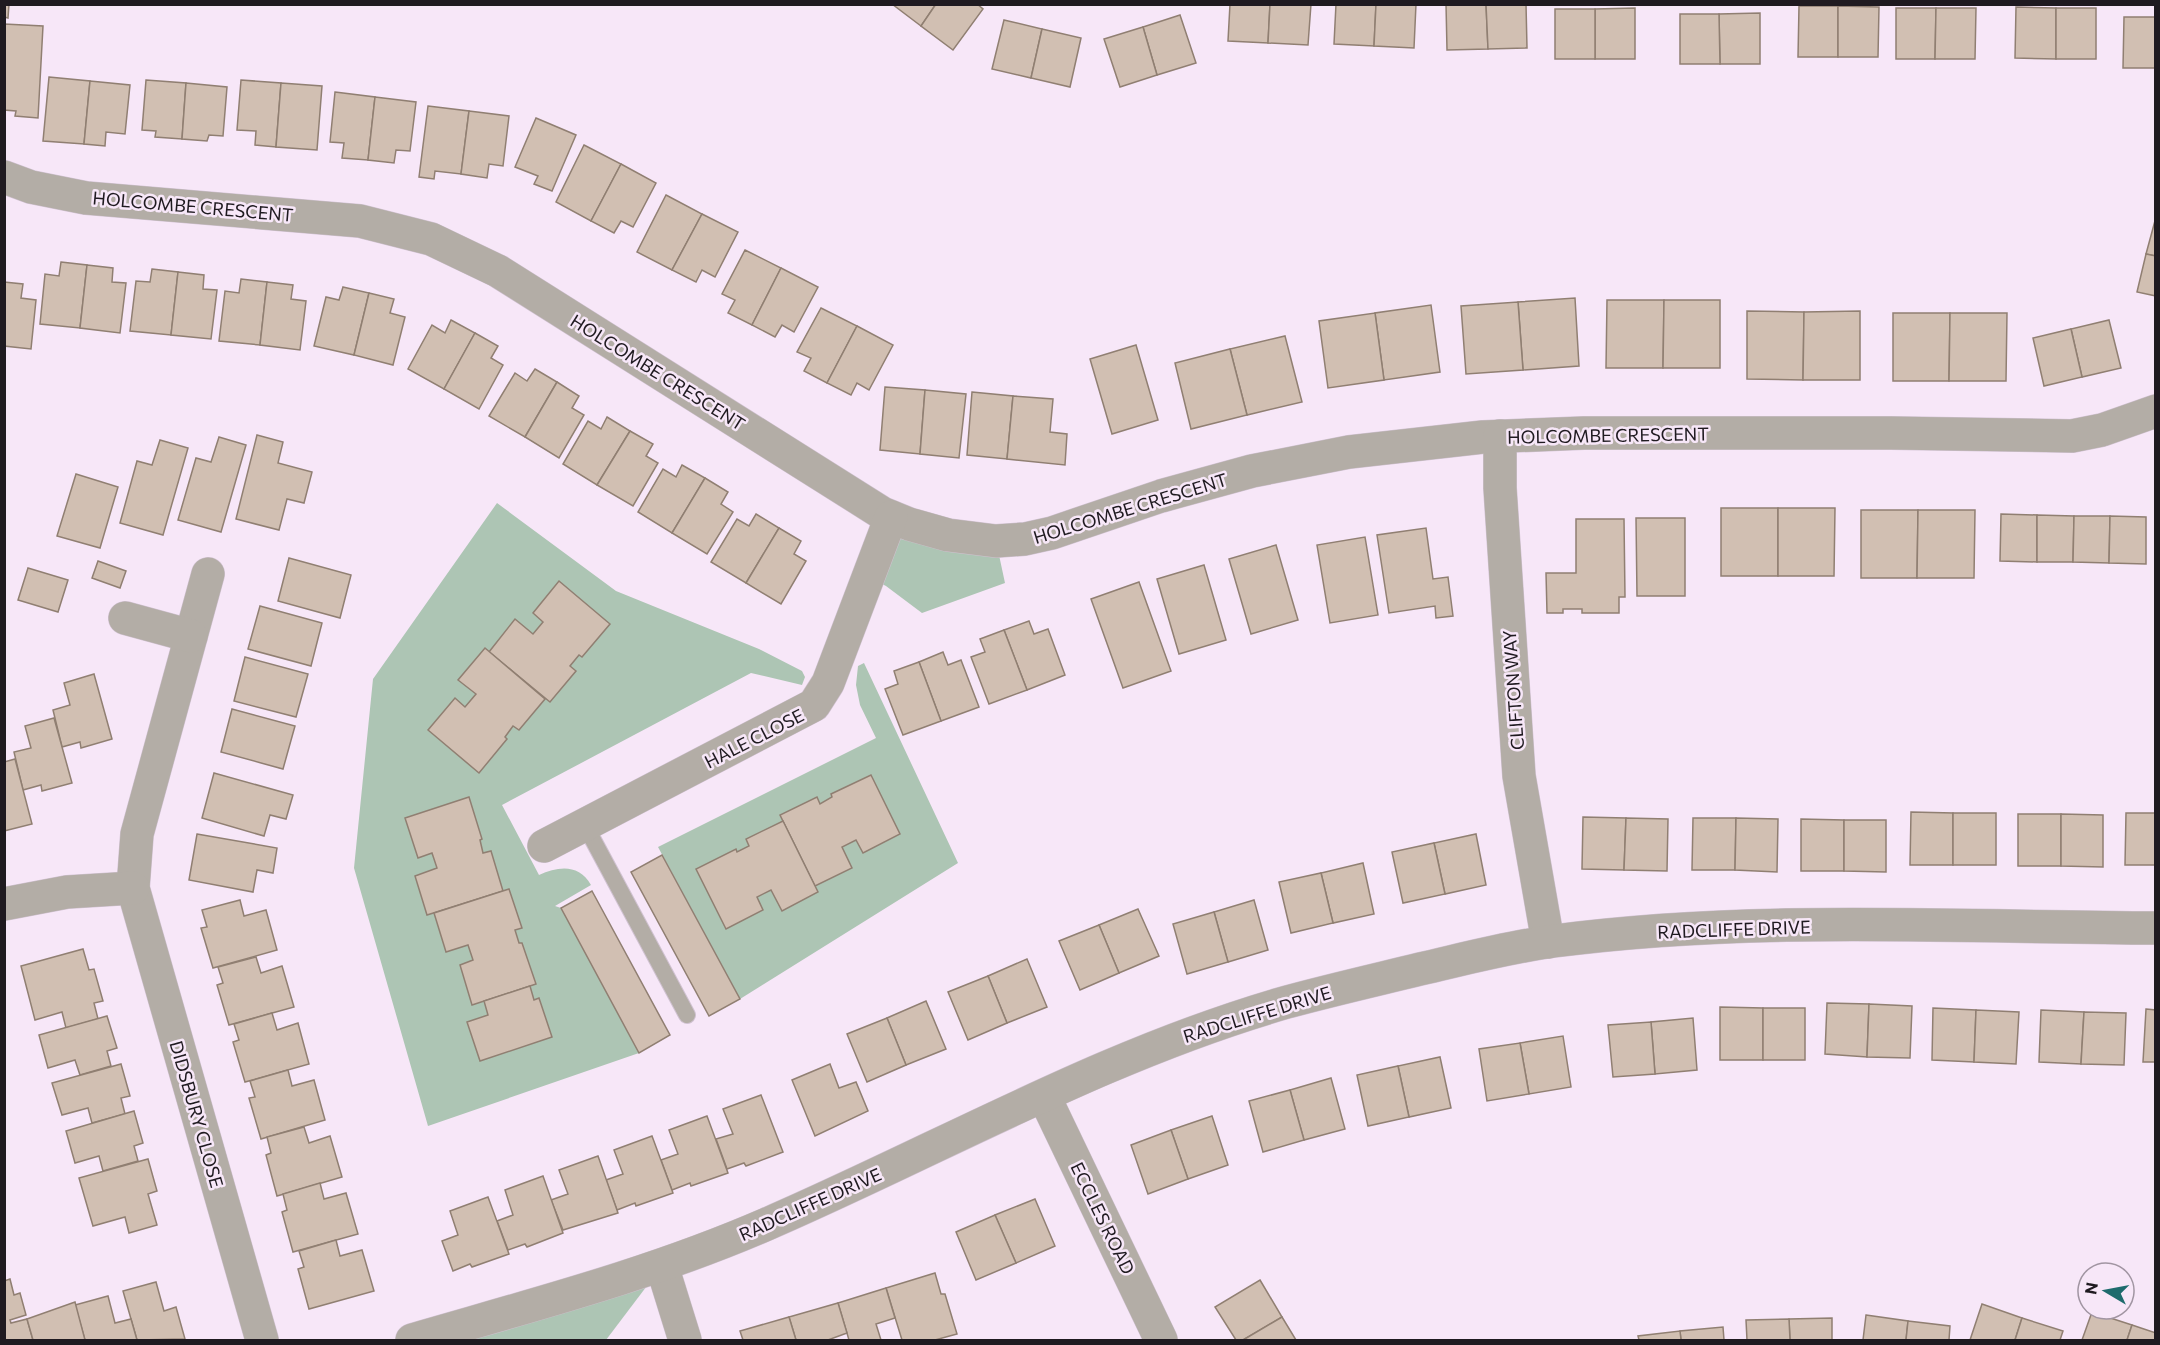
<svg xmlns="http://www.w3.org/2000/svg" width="2160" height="1345" font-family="Commissioner,sans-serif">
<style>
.green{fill:#adc5b4}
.building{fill:#d1bfb2;stroke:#907f72;stroke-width:1.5}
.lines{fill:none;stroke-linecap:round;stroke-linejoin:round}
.lane-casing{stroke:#d0c2d1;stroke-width:18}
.street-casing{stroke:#d0c2d1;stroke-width:34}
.lane{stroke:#b3ada6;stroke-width:16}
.street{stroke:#b3ada6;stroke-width:33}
.labels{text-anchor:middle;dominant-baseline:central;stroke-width:5;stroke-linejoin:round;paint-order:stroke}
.street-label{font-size:18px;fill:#1f1a20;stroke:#f7e7f8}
</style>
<rect width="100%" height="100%" fill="#f7e7f8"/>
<g class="green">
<path d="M497 503 616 591 759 649 802 671 805 677 802 685 751 673 502 805 539 875C559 866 579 864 591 885L555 906 561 908 639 1053 428 1126 354 868 373 679Z"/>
<path d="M891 517 996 541 1005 583 922 613 886 586 868 577Z"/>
<path d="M864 663 958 863 740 999 658 847 876 738 860 705 856 685 858 666Z"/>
<path d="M662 1266 606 1340H411Z"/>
</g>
<g class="building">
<path d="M4 4H9L8 18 4 17Z"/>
<path d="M892 4H936L921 26Z"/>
<path d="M936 4H977L983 9 953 50 921 26Z"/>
<path d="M1230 4H1270L1268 43 1228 41Z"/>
<path d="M1270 4H1311L1308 45 1268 43Z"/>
<path d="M1336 4H1376L1374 46 1334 44Z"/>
<path d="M1376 4H1416L1414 48 1374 46Z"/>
<path d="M1446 4H1486L1488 49 1447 50Z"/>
<path d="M1486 4H1526L1527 48 1488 49Z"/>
<path d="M1799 6H1838V57H1798Z"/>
<path d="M1838 6 1879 7 1878 57H1838Z"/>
<path d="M2016 7 2056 8V59L2015 58Z"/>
<path d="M1635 8V59H1595V9Z"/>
<path d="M1896 8H1936L1935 59H1896Z"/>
<path d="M1936 8H1976L1975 59H1935Z"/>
<rect x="2056" y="8" width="40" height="51"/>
<rect x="1555" y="9" width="40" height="50"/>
<path d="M1760 13V64H1720L1719 14Z"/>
<path d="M1680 14H1719L1720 64H1680Z"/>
<path d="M1180 15 1196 63 1157 75 1143 27Z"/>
<path d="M2124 17H2156V68H2123Z"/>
<path d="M1004 20 1042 29 1031 78 992 69Z"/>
<path d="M4 24 43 26 38 118 15 116 16 111 4 110Z"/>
<path d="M1143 27 1157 75 1120 87 1104 39Z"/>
<path d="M1042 29 1081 38 1070 87 1031 78Z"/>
<path d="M49 77 90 81 84 144 43 141Z"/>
<path d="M146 80 186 83 182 139 155 137 156 131 142 130Z"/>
<path d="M241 80 281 83 276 147 255 145 256 131 237 130Z"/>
<path d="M90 81 130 85 125 134 106 132 105 146 84 144Z"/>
<path d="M186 83 227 87 223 136 209 135 207 141 182 139Z"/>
<path d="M281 83 322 86 317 150 276 147Z"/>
<path d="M335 92 375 97 368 160 342 158 344 143 330 142Z"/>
<path d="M375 97 416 102 410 151 396 150 394 163 368 160Z"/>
<path d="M428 106 469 111 461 174 435 171 434 179 419 177Z"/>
<path d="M469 111 509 116 503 166 489 164 487 178 461 174Z"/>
<path d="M536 118 576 135 552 191 534 184 538 176 515 167Z"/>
<path d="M584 145 621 164 591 221 556 202Z"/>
<path d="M621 164 656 183 633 227 621 221 614 233 591 221Z"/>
<path d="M666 195 702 214 672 270 637 252Z"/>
<path d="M702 214 738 232 715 277 702 270 696 282 672 270Z"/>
<path d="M2156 217V256L2146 254Z"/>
<path d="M745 250 781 268 752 325 728 313 735 300 722 294Z"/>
<path d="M2146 254 2156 256V296L2137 292Z"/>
<path d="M61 262 87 265 80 328 40 324 45 274 59 276Z"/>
<path d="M87 265 113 268 112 282 126 283 120 333 80 328Z"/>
<path d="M781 268 818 287 794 332 782 325 775 337 752 325Z"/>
<path d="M152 269 178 272 171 335 130 331 136 281 150 282Z"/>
<path d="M178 272 204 275 203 289 217 290 211 339 171 335Z"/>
<path d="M241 279 267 282 260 345 219 341 225 291 239 293Z"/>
<path d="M4 282 23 284 21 298 36 300 31 349 4 346Z"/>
<path d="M267 282 293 285 291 299 306 301 300 350 260 345Z"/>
<path d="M343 287 369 293 354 355 314 346 326 297 339 300Z"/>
<path d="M369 293 394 299 390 313 405 317 393 365 354 355Z"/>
<path d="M1575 298 1579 366 1523 370 1518 302Z"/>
<path d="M1607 300H1664L1663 368H1606Z"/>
<path d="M1664 300H1720V368H1663Z"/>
<path d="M1518 302 1523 370 1466 374 1461 306Z"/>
<path d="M1431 305 1440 372 1384 380 1375 313Z"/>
<path d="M821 308 857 326 827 383 804 371 811 358 797 352Z"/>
<path d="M1747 311 1804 312 1803 380 1747 379Z"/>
<path d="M1860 311V380H1803L1804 312Z"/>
<path d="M1375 313 1384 380 1328 388 1319 321Z"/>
<path d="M1893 313H1950L1949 381H1893Z"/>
<path d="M1950 313H2007L2006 381H1949Z"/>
<path d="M451 320 475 333 444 389 408 369 432 325 445 333Z"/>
<path d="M2109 320 2121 368 2082 377 2071 329Z"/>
<path d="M857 326 893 345 869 390 857 383 851 395 827 383Z"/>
<path d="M2071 329 2082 377 2044 386 2033 338Z"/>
<path d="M475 333 498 346 491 358 503 365 479 409 444 389Z"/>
<path d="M1285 336 1302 402 1247 415 1230 349Z"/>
<path d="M1136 345 1158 420 1112 434 1090 359Z"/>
<path d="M1230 349 1247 415 1191 429 1175 363Z"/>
<path d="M535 369 557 382 525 437 489 416 515 373 527 381Z"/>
<path d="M557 382 579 396 572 408 584 415 559 458 525 437Z"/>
<path d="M885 387 925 390 920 454 880 450Z"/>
<path d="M925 390 966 394 959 458 920 454Z"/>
<path d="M972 392 1013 396 1007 459 967 455Z"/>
<path d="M1013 396 1053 399 1050 432 1067 434 1065 465 1007 459Z"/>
<path d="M607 417 630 431 597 485 563 464 588 421 601 429Z"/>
<path d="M630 431 653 444 646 456 658 463 633 506 597 485Z"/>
<path d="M257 435 283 442 278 463 312 472 304 503 287 499 279 530 236 519Z"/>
<path d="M219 437 246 445 221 532 178 520 196 458 211 462Z"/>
<path d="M160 440 188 448 163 535 120 523 137 461 152 465Z"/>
<path d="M682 465 705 478 672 533 638 512 663 469 676 477Z"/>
<path d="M76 474 118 487 100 548 57 536Z"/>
<path d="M705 478 728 492 721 504 733 512 707 554 672 533Z"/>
<rect x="1721" y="508" width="57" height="68"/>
<path d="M1778 508H1835L1834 576H1778Z"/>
<path d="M1861 510H1918L1917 578H1861Z"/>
<path d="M1918 510H1975L1974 578H1917Z"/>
<path d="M756 514 779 528 746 583 711 562 737 519 749 526Z"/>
<path d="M2001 514 2037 515V562L2000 561Z"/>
<path d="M2037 515 2074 516 2073 562H2037Z"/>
<path d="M2074 516H2110L2109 563 2073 562Z"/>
<path d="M2110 516 2146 517V564L2109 563Z"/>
<path d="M1636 518H1685V596H1637Z"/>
<path d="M1576 519H1624L1625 597H1619V613H1582V609H1563V613H1547L1546 573H1576Z"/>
<path d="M779 528 801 541 794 554 806 561 781 604 746 583Z"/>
<path d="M1426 528 1433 579 1448 577 1453 616 1436 618 1435 606 1389 613 1377 535Z"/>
<path d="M1365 537 1378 615 1330 623 1317 545Z"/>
<path d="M1276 545 1298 620 1251 634 1229 559Z"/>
<path d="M289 558 351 575 340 618 278 601Z"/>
<path d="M98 561 126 571 120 588 92 578Z"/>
<path d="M1204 565 1226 640 1179 654 1157 579Z"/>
<path d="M28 568 68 580 58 612 18 600Z"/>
<path d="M559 581 610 624 582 657 579 655 570 666 576 671 550 702 489 652 515 619 533 634 543 622 533 613Z"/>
<path d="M1139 582 1171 671 1123 688 1091 599Z"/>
<path d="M260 606 322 623 311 666 248 649Z"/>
<path d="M1029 621 1034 634 1048 629 1065 675 1027 690 1004 630Z"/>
<path d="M1004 630 1027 690 989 704 971 657 985 652 980 639Z"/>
<path d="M485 648 545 699 519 730 513 726 505 737 507 739 479 773 428 730 455 698 465 707 476 694 458 680Z"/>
<path d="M943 652 948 665 961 660 979 707 941 721 919 662Z"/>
<path d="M245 657 308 674 296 717 234 701Z"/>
<path d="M919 662 941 721 903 735 885 689 898 684 894 671Z"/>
<path d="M94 674 112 739 81 748 80 742 62 747 53 710 70 705 64 683Z"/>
<path d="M232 709 295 726 283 769 221 752Z"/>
<path d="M54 718 72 783 42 791 41 785 23 790 14 752 31 748 25 726Z"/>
<path d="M15 759 32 824 4 831V762Z"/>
<path d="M214 773 293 795 286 819 270 815 264 836 202 818Z"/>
<path d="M871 775 900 834 863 853 856 840 842 847 852 868 815 886 780 815 817 797 820 804 832 797 831 794Z"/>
<path d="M469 797 482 839 480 840 483 853 491 851 503 891 427 915 415 876 437 868 432 853 418 858 405 818Z"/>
<path d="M1911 812 1953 813V865H1910Z"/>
<rect x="1953" y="813" width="43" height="52"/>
<path d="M2126 813H2156V865H2125Z"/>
<rect x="2018" y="814" width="43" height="52"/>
<path d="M2061 814 2103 815V867L2061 866Z"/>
<path d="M1583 817 1626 818 1624 870 1582 869Z"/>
<path d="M1626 818 1668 819 1667 871 1624 870Z"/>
<path d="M1693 818H1736L1735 870H1692Z"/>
<path d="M1736 818 1778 819 1777 872 1735 870Z"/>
<path d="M1801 819 1844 820V871H1801Z"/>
<path d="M1844 820H1886V872L1844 871Z"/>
<path d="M783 821 818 892 782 911 771 890 757 897 763 910 726 929 696 869 736 849 737 852 749 846 746 839Z"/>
<path d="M197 834 277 848 273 873 257 870 253 892 189 880Z"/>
<path d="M1476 834 1486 885 1445 894 1434 843Z"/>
<path d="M1434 843 1445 894 1403 903 1392 852Z"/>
<path d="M662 855 740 999 709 1016 631 872Z"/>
<path d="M1363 863 1374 914 1333 923 1321 873Z"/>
<path d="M1321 873 1333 923 1291 933 1279 882Z"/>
<path d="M509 889 522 928 515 930 519 943H522L536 984 472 1005 460 965 473 960 468 945 446 952 434 913Z"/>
<path d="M592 891 670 1035 639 1053 561 908Z"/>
<path d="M240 900 244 916 266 910 277 950 213 968 201 928 207 927 202 910Z"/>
<path d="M1254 900 1268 950 1228 962 1214 912Z"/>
<path d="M1138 909 1159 956 1119 973 1099 925Z"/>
<path d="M1214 912 1228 962 1187 974 1173 924Z"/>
<path d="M1099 925 1119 973 1080 990 1059 941Z"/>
<path d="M83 949 89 970 94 969 103 1001 94 1003 98 1019 66 1028 62 1012 35 1020 21 966Z"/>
<path d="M256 957 261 973 282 966 294 1007 229 1025 217 985 223 983 218 967Z"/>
<path d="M1027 959 1047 1007 1007 1023 988 976Z"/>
<path d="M988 976 1007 1023 968 1040 948 992Z"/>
<path d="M530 986 534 1000 539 998 552 1037 480 1061 467 1022 488 1015 484 1001Z"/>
<path d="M926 1001 946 1049 906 1065 887 1018Z"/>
<path d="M1827 1003 1869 1004 1867 1057 1825 1054Z"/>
<path d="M1869 1004 1912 1006 1910 1058 1867 1057Z"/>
<path d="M1720 1007 1763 1008V1060H1720Z"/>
<rect x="1763" y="1008" width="42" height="52"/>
<path d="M1933 1008 1976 1010 1974 1062 1932 1060Z"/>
<path d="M2146 1009 2156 1010V1062H2143Z"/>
<path d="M1976 1010 2019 1012 2016 1064 1974 1062Z"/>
<path d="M2041 1010 2084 1012 2081 1064 2039 1062Z"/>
<path d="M2084 1012 2126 1013 2124 1065 2081 1064Z"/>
<path d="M272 1013 277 1030 298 1023 309 1064 245 1082 233 1042 239 1040 234 1024Z"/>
<path d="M107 1016 117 1048 107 1051 111 1066 80 1075 75 1060 48 1068 39 1035Z"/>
<path d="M887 1018 906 1065 867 1082 847 1034Z"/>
<path d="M1693 1018 1697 1070 1655 1074 1651 1022Z"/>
<path d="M1651 1022 1655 1074 1613 1077 1608 1025Z"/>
<path d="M1563 1036 1571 1087 1529 1094 1520 1043Z"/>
<path d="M1520 1043 1529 1094 1487 1101 1479 1049Z"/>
<path d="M1440 1057 1451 1108 1409 1117 1398 1066Z"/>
<path d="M121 1064 130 1096 121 1098 125 1114 92 1123 88 1108 62 1115 52 1083Z"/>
<path d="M830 1064 839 1088 856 1082 868 1111 815 1136 792 1080Z"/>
<path d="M1398 1066 1409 1117 1368 1126 1357 1075Z"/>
<path d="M288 1070 292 1086 314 1080 325 1120 261 1139 249 1098 255 1097 250 1081Z"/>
<path d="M1331 1078 1345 1129 1304 1140 1290 1090Z"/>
<path d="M1290 1090 1304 1140 1263 1152 1249 1101Z"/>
<path d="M761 1095 783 1152 746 1166 744 1163 727 1169 716 1139 733 1134 723 1109Z"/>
<path d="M134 1111 143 1143 134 1146 138 1161 103 1171 99 1156 75 1163 66 1131Z"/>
<path d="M707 1116 728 1173 691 1186 690 1183 672 1190 661 1160 678 1154 669 1130Z"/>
<path d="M1212 1116 1228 1165 1188 1179 1171 1130Z"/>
<path d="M304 1127 309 1143 330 1136 342 1177 277 1196 266 1155 271 1153 267 1137Z"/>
<path d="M1171 1130 1188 1179 1148 1194 1131 1145Z"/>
<path d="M652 1136 673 1193 636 1206 635 1203 617 1210 606 1180 623 1174 614 1150Z"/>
<path d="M598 1156 618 1213 563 1230 551 1200 568 1194 559 1170Z"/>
<path d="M148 1159 157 1191 148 1194 157 1225 129 1233 125 1217 93 1226 79 1178Z"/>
<path d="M543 1176 563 1233 527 1247 525 1244 508 1250 497 1221 513 1215 505 1190Z"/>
<path d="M320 1183 324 1199 346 1193 358 1234 293 1252 282 1212 287 1210 283 1194Z"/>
<path d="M488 1197 509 1254 472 1267 470 1264 453 1271 442 1241 458 1235 450 1211Z"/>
<path d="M1035 1199 1055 1246 1016 1263 995 1215Z"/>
<path d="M995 1215 1016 1263 976 1280 956 1232Z"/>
<path d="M336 1240 340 1256 362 1250 374 1291 309 1309 298 1269 304 1267 299 1251Z"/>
<path d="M935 1273 941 1294H945L957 1334 935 1340H902L886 1288Z"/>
<path d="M10 1279 14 1295 20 1293 26 1315 10 1320 11 1323 27 1319 33 1340H4V1281Z"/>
<path d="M1260 1280 1282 1317 1243 1340H1236L1215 1307Z"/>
<path d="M156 1282 164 1311 176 1307 185 1339 137 1340 123 1291Z"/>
<path d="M886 1288 895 1318 876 1324 881 1340H849L838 1303Z"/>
<path d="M108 1296 115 1323 131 1319 137 1340H85L75 1305Z"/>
<path d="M75 1302 85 1340H33L27 1319Z"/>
<path d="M838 1303 847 1333 828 1340H796L789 1317Z"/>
<path d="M1982 1304 2022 1318 2015 1340H1970Z"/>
<path d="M2092 1312 2132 1325 2127 1340H2082Z"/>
<path d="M1866 1315 1908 1321 1906 1340H1863Z"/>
<path d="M789 1317 796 1340H743L740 1331Z"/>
<path d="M1282 1317 1296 1340H1243Z"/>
<path d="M1832 1318V1340H1790L1789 1319Z"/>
<path d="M2022 1318 2063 1331 2060 1340H2015Z"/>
<path d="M1789 1319 1790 1340H1747L1746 1320Z"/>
<path d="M1908 1321 1950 1326 1949 1340H1906Z"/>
<path d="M2132 1325 2156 1333V1340H2127Z"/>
<path d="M1723 1327 1724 1340H1681L1680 1331Z"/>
<path d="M1680 1331 1681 1340H1639L1638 1336Z"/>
</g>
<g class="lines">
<defs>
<path id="lane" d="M585 825 687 1015"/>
<g id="street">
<path d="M4 177 31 187 86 198 360 221 431 239 498 271 882 513 909 524 948 535 996 541 1025 539 1052 533 1161 496 1252 471 1349 452 1483 437 1584 433H1891L2072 436 2102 430 2156 411"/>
<path d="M1500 436V488L1519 776 1548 942"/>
<path d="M208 574 137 834 133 888 262 1340"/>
<path d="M125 618 191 636"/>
<path d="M544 846 814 705 828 683 891 517"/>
<path d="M4 904 67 892 133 888"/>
<path d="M1044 1096 1161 1340"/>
<path d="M662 1266 685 1340"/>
<path d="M412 1340C532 1305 652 1274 767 1224 940 1149 1105 1054 1287 1002 1331 990 1375 980 1420 969 1464 959 1509 947 1554 941 1752 915 1956 927 2156 928"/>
</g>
</defs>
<use href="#lane" class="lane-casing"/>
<use href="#street" class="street-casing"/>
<use href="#lane" class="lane"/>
<use href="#street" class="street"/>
</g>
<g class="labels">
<g class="street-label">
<text transform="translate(193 206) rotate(5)">HOLCOMBE CRESCENT</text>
<text transform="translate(658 372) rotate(32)">HOLCOMBE CRESCENT</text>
<text transform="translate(1608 435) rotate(-1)">HOLCOMBE CRESCENT</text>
<text transform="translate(1130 508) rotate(-17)">HOLCOMBE CRESCENT</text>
<text transform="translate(1513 690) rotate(-94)">CLIFTON WAY</text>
<text transform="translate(754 738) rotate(-27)">HALE CLOSE</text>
<text transform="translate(1734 929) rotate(-2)">RADCLIFFE DRIVE</text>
<text transform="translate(1257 1014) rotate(-17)">RADCLIFFE DRIVE</text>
<text transform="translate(197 1114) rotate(74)">DIDSBURY CLOSE</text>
<text transform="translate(810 1204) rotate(-24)">RADCLIFFE DRIVE</text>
<text transform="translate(1103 1218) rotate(64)">ECCLES ROAD</text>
</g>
</g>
<rect width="2160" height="1345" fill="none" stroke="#1f1a20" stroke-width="12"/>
<g transform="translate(2106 1291) rotate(280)"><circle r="28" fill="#f7e7f8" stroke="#a195a2" stroke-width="1.5"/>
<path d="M0-4.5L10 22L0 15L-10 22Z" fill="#1e6b6d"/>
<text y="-9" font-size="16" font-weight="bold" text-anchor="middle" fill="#1f1a20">N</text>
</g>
</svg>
